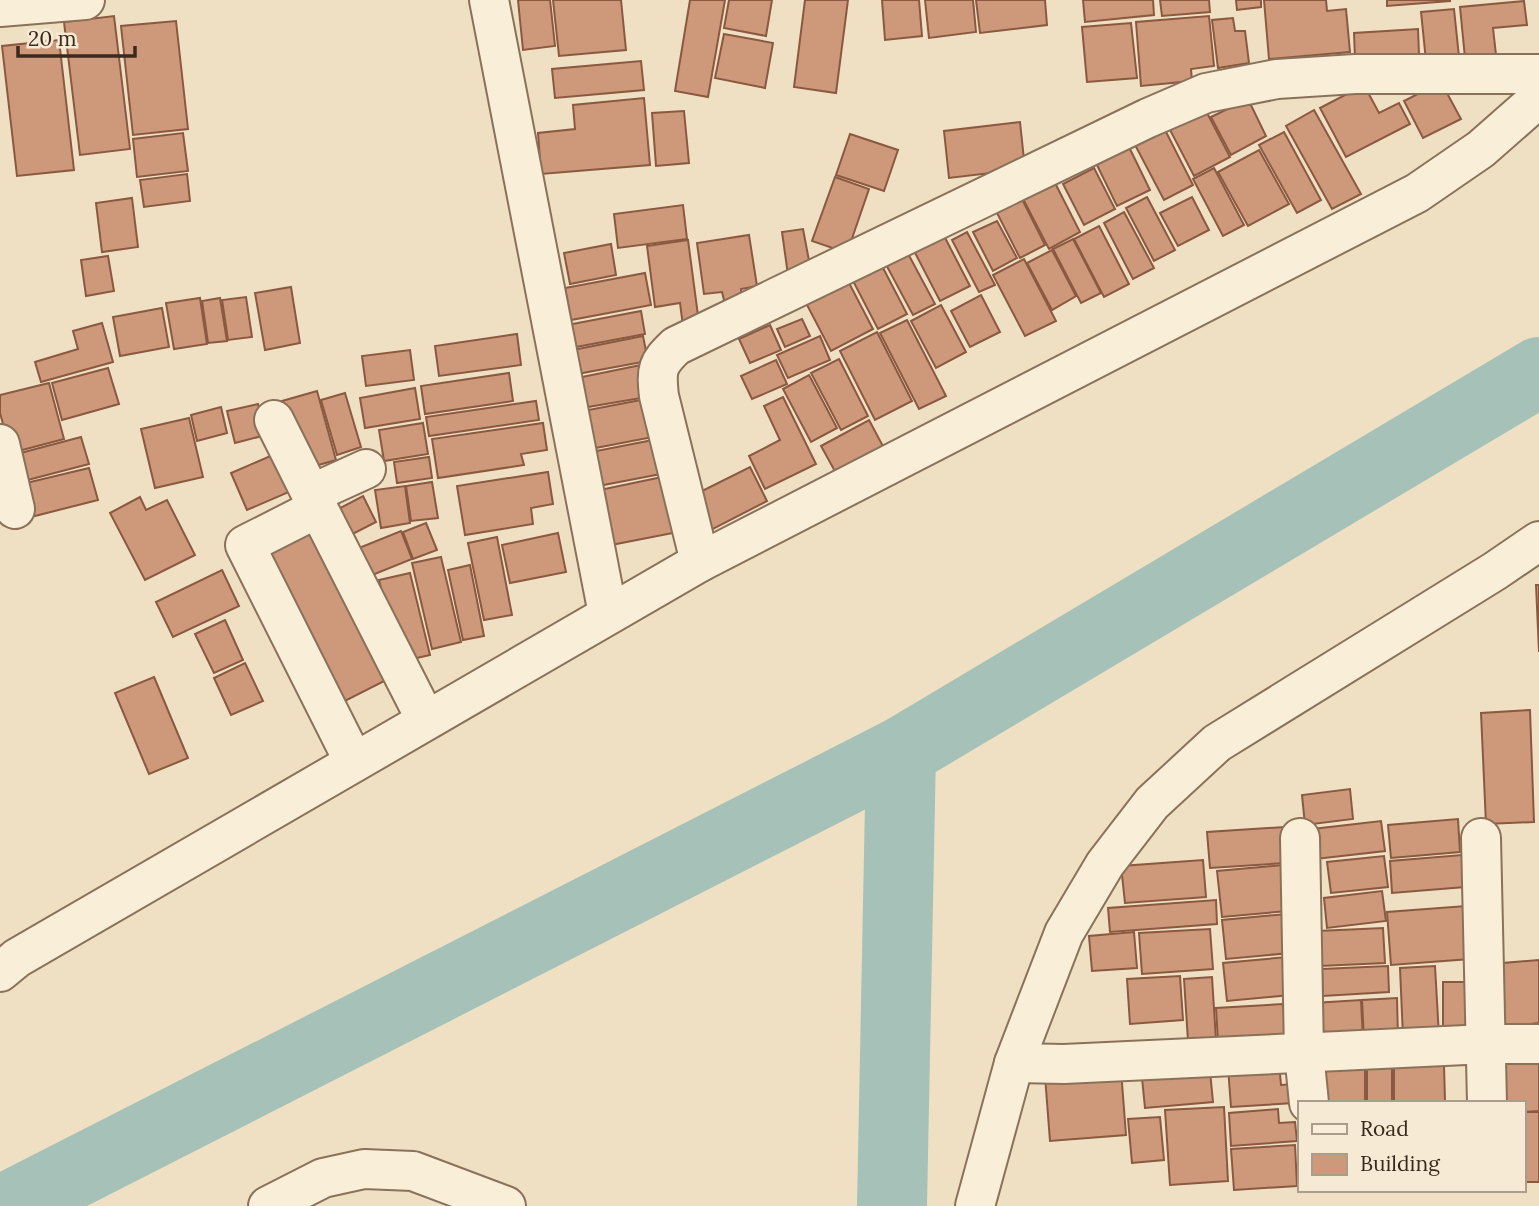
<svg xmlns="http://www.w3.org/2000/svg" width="1539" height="1206" font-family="Lora,serif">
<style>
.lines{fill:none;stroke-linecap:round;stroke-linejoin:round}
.river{stroke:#a6c2b8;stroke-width:70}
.building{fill:#ce987a;stroke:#8a5940;stroke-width:2}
.minor-casing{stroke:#8a715a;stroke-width:42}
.minor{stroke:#f9eed8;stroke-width:38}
</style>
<rect width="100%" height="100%" fill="#efe0c4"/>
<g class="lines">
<g class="river">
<path d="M10 1206 901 752 1539 372"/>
<path d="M892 1206 901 752"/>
</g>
</g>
<g class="building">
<path d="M518 0H550L555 46 523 50Z"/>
<path d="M553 0H621L626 50 559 56Z"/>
<path d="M690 0H725L708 97 675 91Z"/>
<path d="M729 0H772L766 36 724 28Z"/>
<path d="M805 0H848L836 93 794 87Z"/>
<path d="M882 0H919L922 36 885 40Z"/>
<path d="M925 0H973L976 32 929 38Z"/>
<path d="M976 0H1045L1047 25 980 33Z"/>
<path d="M1083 0H1153L1154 15 1085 22Z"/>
<path d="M1160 0H1209L1210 12 1162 16Z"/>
<path d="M1236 0H1261V7L1237 10Z"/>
<path d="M1264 0H1326L1327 11 1346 9 1350 52 1269 59Z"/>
<path d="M1387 0H1450V1L1387 6Z"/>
<path d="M1524 1 1527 25 1493 28 1496 55 1465 58 1460 7Z"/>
<path d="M1454 9 1459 57 1426 61 1421 12Z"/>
<path d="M114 16 130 149 80 155 64 22Z"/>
<path d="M1209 16 1214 66 1191 69 1192 81 1141 86 1136 22Z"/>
<path d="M1233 18 1235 31H1245L1249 63 1218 68 1212 20Z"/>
<path d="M176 21 188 129 133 135 121 26Z"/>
<path d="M1131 23 1137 78 1087 82 1082 27Z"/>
<path d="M1418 29 1419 55 1355 58 1354 33Z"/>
<path d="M724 34 773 43 765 88 715 78Z"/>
<path d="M59 40 74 170 17 176 2 46Z"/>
<path d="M641 61 644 90 555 98 552 69Z"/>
<path d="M1441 82 1461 119 1423 138 1404 101Z"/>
<path d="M1364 85 1379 113 1399 103 1410 124 1346 157 1320 108Z"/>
<path d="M644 98 650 165 541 174 538 133 575 129 573 105Z"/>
<path d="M1248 99 1266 136 1231 155 1211 117Z"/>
<path d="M1205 109 1230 157 1194 176 1169 128Z"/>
<path d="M1314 110 1361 194 1332 209 1286 126Z"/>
<path d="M684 111 689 163 656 166 652 113Z"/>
<path d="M1020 122 1025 169 949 178 944 131Z"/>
<path d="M1164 128 1193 185 1164 200 1134 143Z"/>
<path d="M1284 132 1321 200 1297 213 1259 145Z"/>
<path d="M183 133 188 171 137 177 133 139Z"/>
<path d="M850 134 898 150 884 191 836 175Z"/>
<path d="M1128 145 1150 190 1117 206 1095 161Z"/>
<path d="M1259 150 1289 204 1248 226 1218 172Z"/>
<path d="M1094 168 1115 209 1084 225 1063 184Z"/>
<path d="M1214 168 1244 225 1223 236 1193 179Z"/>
<path d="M187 174 190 201 144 207 140 180Z"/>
<path d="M835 177 869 189 847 253 812 241Z"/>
<path d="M1054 181 1080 232 1049 249 1022 197Z"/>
<path d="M1147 197 1175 250 1154 261 1126 208Z"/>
<path d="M1192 197 1209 230 1178 246 1160 213Z"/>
<path d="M132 198 138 247 102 252 96 203Z"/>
<path d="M1022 199 1045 245 1020 258 997 213Z"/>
<path d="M683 205 687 239 618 248 614 214Z"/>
<path d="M1124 212 1154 268 1133 279 1104 223Z"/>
<path d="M997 221 1017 258 993 271 973 232Z"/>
<path d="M1099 226 1129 284 1104 297 1074 239Z"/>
<path d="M803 229 811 271 788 275 782 232Z"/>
<path d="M941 230 970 286 940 301 911 245Z"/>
<path d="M967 232 995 285 979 292 952 240Z"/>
<path d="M749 235 757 286 741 289 742 301 725 304 722 292 704 294 697 243Z"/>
<path d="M1073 239 1101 293 1081 303 1053 249Z"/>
<path d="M688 240 699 323 683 326 680 303 655 307 647 246Z"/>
<path d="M611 244 616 275 570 284 564 253Z"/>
<path d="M905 248 935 304 913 315 883 259Z"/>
<path d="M1052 250 1076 296 1052 310 1027 263Z"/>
<path d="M108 256 114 291 86 296 81 260Z"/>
<path d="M1024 259 1056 321 1025 336 993 275Z"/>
<path d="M881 264 907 314 878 329 852 279Z"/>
<path d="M645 273 651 305 571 320 565 288Z"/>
<path d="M848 281 873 329 831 351 806 303Z"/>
<path d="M291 287 300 343 265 350 255 293Z"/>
<path d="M981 295 1000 332 970 347 951 311Z"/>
<path d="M246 297 252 337 228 340 222 300Z"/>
<path d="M200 298 207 344 174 349 166 303Z"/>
<path d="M220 298 227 341 208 343 202 301Z"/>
<path d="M941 305 966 352 936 368 911 321Z"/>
<path d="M162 308 169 347 120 356 113 317Z"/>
<path d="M641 311 645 334 571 348 567 325Z"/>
<path d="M802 319 810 336 785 347 777 329Z"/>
<path d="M907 320 946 396 919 409 880 333Z"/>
<path d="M102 323 113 362 41 382 35 362 78 349 73 331Z"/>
<path d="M770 325 781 350 750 363 739 339Z"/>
<path d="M877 332 912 401 875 420 840 351Z"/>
<path d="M517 334 521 365 439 376 435 346Z"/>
<path d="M643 336 648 361 577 374 573 350Z"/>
<path d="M820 336 830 360 788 378 777 355Z"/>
<path d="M410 350 414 380 366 386 362 356Z"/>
<path d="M839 359 868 416 841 430 811 373Z"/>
<path d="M776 360 787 384 752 399 741 376Z"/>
<path d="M641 365 647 397 582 408 577 378Z"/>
<path d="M108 368 119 404 62 420 52 383Z"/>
<path d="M509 373 513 401 425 414 421 386Z"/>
<path d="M809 375 837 428 811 442 783 389Z"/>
<path d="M49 383 64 439 11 453 0 413V395Z"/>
<path d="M415 388 420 419 365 428 360 398Z"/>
<path d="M317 391 336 460 301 470 282 401Z"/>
<path d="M345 393 361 447 337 455 321 400Z"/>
<path d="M783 397 816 464 765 489 749 456 780 440 764 406Z"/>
<path d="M646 399 653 437 585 450 578 412Z"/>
<path d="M536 401 539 420 429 436 426 417Z"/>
<path d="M258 404 266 435 235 443 227 411Z"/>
<path d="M221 407 227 433 197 441 191 415Z"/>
<path d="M189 418 203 477 155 488 141 429Z"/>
<path d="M869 420 885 450 837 475 821 446Z"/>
<path d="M423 423 428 454 384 461 379 430Z"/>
<path d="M543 423 547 450 521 454 524 465 438 478 432 439Z"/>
<path d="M81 437 89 464 20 482 13 455Z"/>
<path d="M653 440 661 474 593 487 586 453Z"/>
<path d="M282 451 298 488 247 510 231 473Z"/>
<path d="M429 457 432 478 397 483 394 462Z"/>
<path d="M750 467 767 501 709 531 692 496Z"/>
<path d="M89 468 98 500 31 517 22 484Z"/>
<path d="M548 472 553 504 531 508 533 524 465 535 457 486Z"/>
<path d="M667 476 678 532 606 546 595 491Z"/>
<path d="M432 482 438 518 411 521 406 486Z"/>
<path d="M405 486 410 523 381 528 375 490Z"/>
<path d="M363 496 376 522 341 540 327 515Z"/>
<path d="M140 497 146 510 167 500 195 555 145 580 110 513Z"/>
<path d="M323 521 400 673 341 703 264 551Z"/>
<path d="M426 523 437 550 413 559 403 532Z"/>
<path d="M401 531 412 559 360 580 349 552Z"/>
<path d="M558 533 566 572 510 583 502 545Z"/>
<path d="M497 537 512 615 484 620 468 543Z"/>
<path d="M441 557 461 642 432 649 412 563Z"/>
<path d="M470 565 484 636 463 640 448 570Z"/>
<path d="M222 570 239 606 173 637 156 602Z"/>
<path d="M410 573 430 655 399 662 379 580Z"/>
<path d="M1536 585H1539V652Z"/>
<path d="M225 620 243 660 214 673 195 634Z"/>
<path d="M245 663 263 701 231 715 214 678Z"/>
<path d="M154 677 188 758 149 774 115 693Z"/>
<path d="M1530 710 1534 822 1486 824 1481 713Z"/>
<path d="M1350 789 1353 819 1305 825 1302 795Z"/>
<path d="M1458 819 1460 852 1391 858 1388 825Z"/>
<path d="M1381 821 1385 851 1307 860 1304 830Z"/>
<path d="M1284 827 1286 863 1210 868 1207 832Z"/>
<path d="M1462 855 1465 887 1392 893 1390 861Z"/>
<path d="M1384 856 1388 887 1331 893 1327 862Z"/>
<path d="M1203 860 1206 897 1125 903 1121 866Z"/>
<path d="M1283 865 1287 911 1222 917 1217 871Z"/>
<path d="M1382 891 1386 921 1327 928 1324 898Z"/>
<path d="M1216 900 1217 924 1110 932 1108 908Z"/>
<path d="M1466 906 1470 959 1391 965 1387 912Z"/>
<path d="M1286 914 1290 953 1226 959 1222 920Z"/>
<path d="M1383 928 1385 963 1320 966 1318 931Z"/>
<path d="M1210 929 1213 969 1142 974 1139 933Z"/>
<path d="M1134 932 1137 968 1092 971 1089 936Z"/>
<path d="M1287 957 1290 995 1227 1001 1223 963Z"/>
<path d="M1539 960V1023L1497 1028 1491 964Z"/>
<path d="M1388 966 1389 992 1323 996 1322 969Z"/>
<path d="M1435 966 1439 1036 1403 1037 1400 968Z"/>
<path d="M1180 976 1183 1020 1130 1024 1127 979Z"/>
<path d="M1212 977 1216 1040 1188 1041 1184 979Z"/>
<rect x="1443" y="982" width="26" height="53"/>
<path d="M1397 998 1398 1038 1364 1041 1362 1000Z"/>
<path d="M1361 1000 1363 1039 1315 1041 1313 1003Z"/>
<path d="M1283 1004 1286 1038 1218 1042 1216 1008Z"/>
<path d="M1279 1063 1281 1085 1293 1084 1294 1103 1231 1107 1228 1067Z"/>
<path d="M1539 1063V1111L1523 1112V1103H1497L1496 1064Z"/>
<path d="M1392 1065V1103H1367V1066Z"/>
<path d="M1444 1065 1445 1102 1394 1103V1066Z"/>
<rect x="1323" y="1067" width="42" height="36"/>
<path d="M1121 1070 1126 1135 1050 1141 1045 1076Z"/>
<path d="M1210 1071 1213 1102 1145 1108 1142 1078Z"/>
<path d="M1224 1107 1228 1181 1170 1185 1165 1110Z"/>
<path d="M1278 1109 1279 1123 1295 1122 1297 1141 1231 1146 1229 1113Z"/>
<rect x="1523" y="1112" width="16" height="70"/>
<path d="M1160 1117 1164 1160 1132 1163 1128 1119Z"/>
<path d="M1295 1145 1297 1186 1234 1190 1231 1149Z"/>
</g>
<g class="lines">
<defs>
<g id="minor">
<path d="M489 0 608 614"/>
<path d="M0 7 85 0"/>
<path d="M274 420 318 508"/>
<path d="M0 444 15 509"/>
<path d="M311 494 366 469"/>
<path d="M700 562 659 396C656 369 657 364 676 346L1148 118 1206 93 1277 79 1355 74H1539"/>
<path d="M354 762 245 545 318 508 426 720"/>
<path d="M1300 838 1304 1053 1309 1103"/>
<path d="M1481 838 1487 1103"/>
<path d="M0 972 17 958 700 562 1417 193 1481 149 1531 105 1539 94"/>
<path d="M1014 1063 1064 1064 1487 1044H1539"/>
<path d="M268 1206 323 1178 364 1169 413 1171 506 1206"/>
<path d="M975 1206 1014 1063 1064 933 1105 864 1152 803 1217 743 1495 571 1539 541"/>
</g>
</defs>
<use href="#minor" class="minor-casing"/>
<use href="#minor" class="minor"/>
</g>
<rect x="1298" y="1101" width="228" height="91" fill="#f6ead4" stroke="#ab9d8b" stroke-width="2"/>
<rect x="1312" y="1124" width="35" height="10" fill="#f9eed8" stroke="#ab9d8b" stroke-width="2"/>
<text x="1360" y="1136" font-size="21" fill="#3a2a1e">Road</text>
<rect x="1312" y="1154" width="35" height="21" fill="#ce987a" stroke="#ab9d8b" stroke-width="2"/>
<text x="1360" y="1171" font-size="21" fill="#3a2a1e">Building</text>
<path d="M18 46v10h117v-10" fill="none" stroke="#3a2a1e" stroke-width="3.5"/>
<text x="28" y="46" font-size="21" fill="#3a2a1e" stroke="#f6ead4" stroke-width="5" paint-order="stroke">20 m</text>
</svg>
